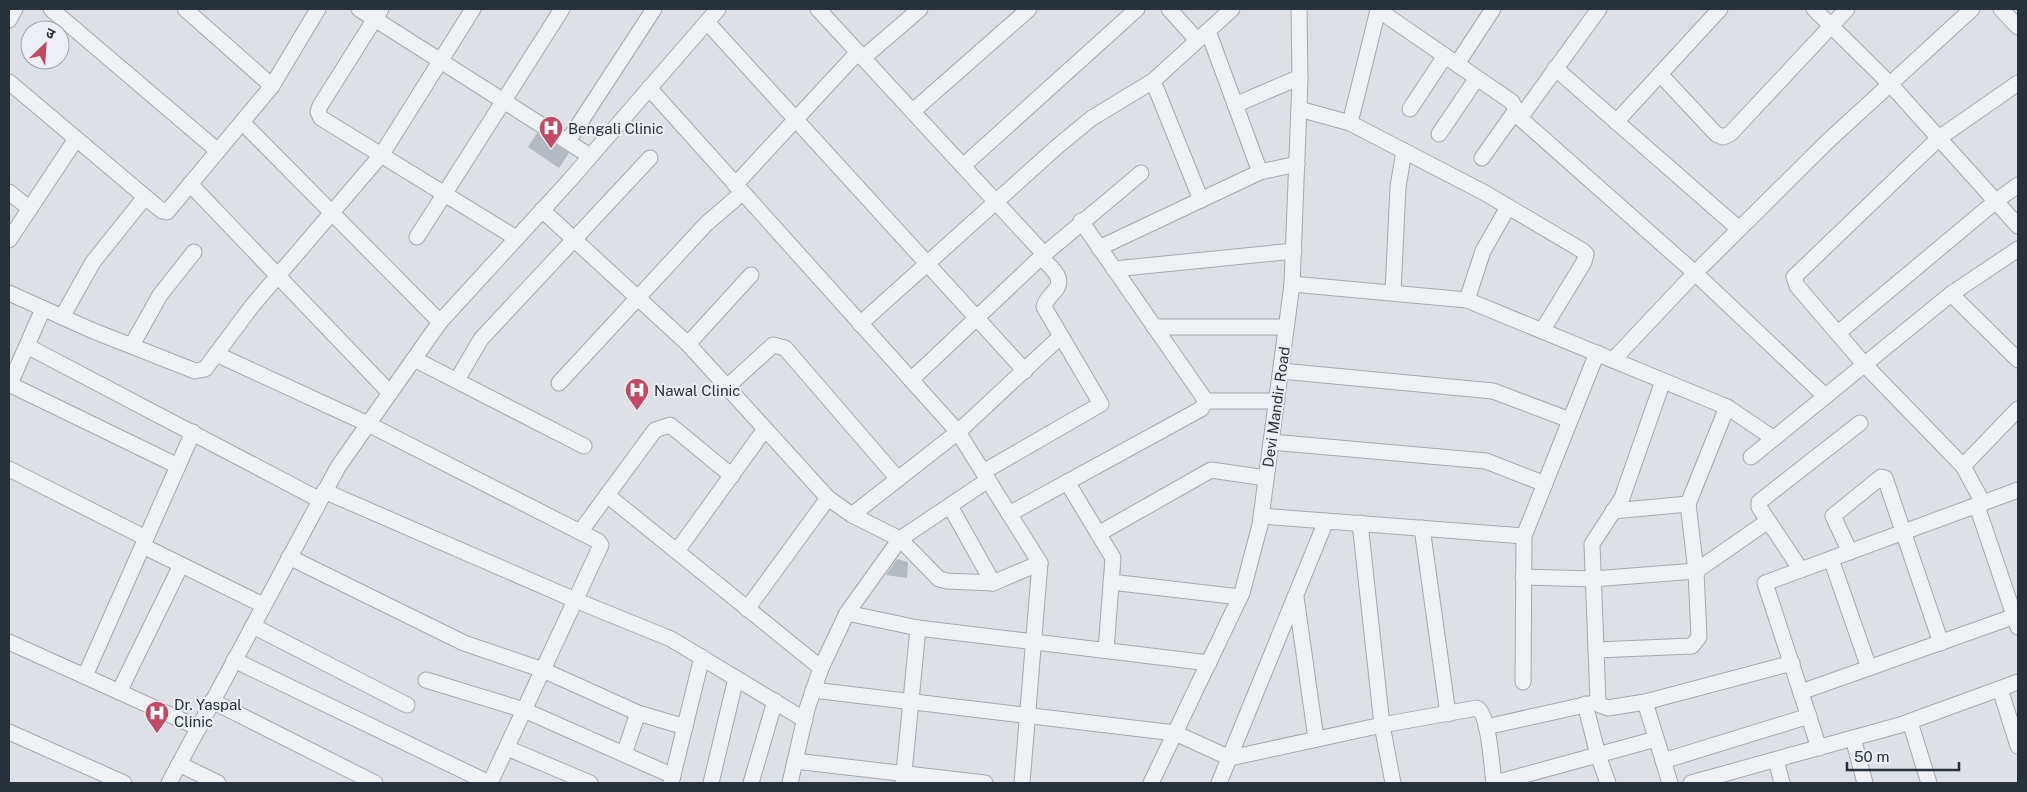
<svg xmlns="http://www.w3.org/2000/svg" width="2027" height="792" font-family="'Public Sans','Noto Sans Devanagari',sans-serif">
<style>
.building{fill:#b4bac2}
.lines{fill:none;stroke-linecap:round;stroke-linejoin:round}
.minor-casing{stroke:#a3a8ae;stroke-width:17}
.minor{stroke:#eff1f4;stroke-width:15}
.labels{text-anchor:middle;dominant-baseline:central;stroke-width:4;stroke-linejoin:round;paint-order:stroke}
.poi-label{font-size:15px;fill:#28303a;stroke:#eceff3;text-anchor:start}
.street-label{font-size:15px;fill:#28303a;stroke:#eceff3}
</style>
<rect width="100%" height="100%" fill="#dde1e5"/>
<g class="building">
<path d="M537 133 569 153 559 168 528 147Z"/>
<path d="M897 559 908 562 907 578 886 575Z"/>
</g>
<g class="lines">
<defs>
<g id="minor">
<path d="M51 9 218 151"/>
<path d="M185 9 272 86"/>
<path d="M359 9 590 156"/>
<path d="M381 9 320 106 318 112 321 118 516 238"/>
<path d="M818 9 1044 254"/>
<path d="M1169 9 1197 40"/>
<path d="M1377 9 1512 102 1520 118 1695 273 1825 396"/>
<path d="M1814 9 1891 85 2018 226"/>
<path d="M2001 9 2018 27"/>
<path d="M9 20 15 9"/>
<path d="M707 22 1025 371"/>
<path d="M1208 31 1260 172"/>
<path d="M863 58 920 9"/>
<path d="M1457 64 1493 9"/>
<path d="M1555 68 1739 229"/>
<path d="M1660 74 1716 134 1723 137 1730 134 1847 9"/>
<path d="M1153 81 1201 200"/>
<path d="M9 82 162 211 167 212 272 86 318 9"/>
<path d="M649 88 958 432 1040 563 1022 783"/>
<path d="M1235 105 1300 77"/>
<path d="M1299 109 1350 123 1485 193 1583 251 1586 254 1584 262 1542 331"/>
<path d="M1410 109 1445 56"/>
<path d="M913 111 1029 9"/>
<path d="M1520 118 1599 9"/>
<path d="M242 122 440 322"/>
<path d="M1616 122 1720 9"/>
<path d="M1350 123 1378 10"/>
<path d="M1439 134 1477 78"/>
<path d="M568 141 654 9"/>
<path d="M1482 158 1516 110"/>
<path d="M963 166 1137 9"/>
<path d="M190 184 390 393"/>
<path d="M735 185 858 52"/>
<path d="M9 192 30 209"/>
<path d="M542 210 688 344 828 498 852 515 900 539 939 579 947 581 993 583 1040 563"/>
<path d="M1081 221 1206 401H1277"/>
<path d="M417 237 562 9"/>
<path d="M9 240 76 139"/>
<path d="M1099 248 1260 172 1297 164"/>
<path d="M1114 269 1294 251"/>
<path d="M1292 284 1467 300 1727 407 1773 438"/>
<path d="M9 293 91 330 195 371 205 369 252 306 382 154 473 9"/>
<path d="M1393 293 1398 187 1404 151"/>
<path d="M1951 294 2018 360"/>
<path d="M1467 300 1483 251 1508 207"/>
<path d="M62 317 93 262 145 197"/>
<path d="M860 324 1059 145 1092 118 1153 81 1232 9"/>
<path d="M1154 327H1286"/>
<path d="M1838 333 1996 201 2018 185"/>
<path d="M688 344 751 275"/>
<path d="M132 345 160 295 194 252"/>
<path d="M27 346 320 500"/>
<path d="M216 354 368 424 580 532 598 541 601 545 490 783"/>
<path d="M414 359 584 446"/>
<path d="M1613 360 1695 273 1828 141 1972 9"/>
<path d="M1281 371 1493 391 1570 420"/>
<path d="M457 380 481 339 650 158"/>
<path d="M911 380 1041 257 1141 173"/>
<path d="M559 383 706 224 742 193"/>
<path d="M9 384 178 466"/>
<path d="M9 386 43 309"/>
<path d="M727 387 773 345 785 348 898 479"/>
<path d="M1271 442 1486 461 1545 484"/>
<path d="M1751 457 1951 294 2018 249"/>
<path d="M1963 466 2018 409"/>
<path d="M9 469 146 538"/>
<path d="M983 472 1101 404 1044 307C1045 301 1048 299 1052 294 1068 279 1052 269 1041 257"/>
<path d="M1067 482 1113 558 1106 650"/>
<path d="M324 491 575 600 671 639 805 720"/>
<path d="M607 495 821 668"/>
<path d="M1983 503 1963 466 1864 364 1797 286 1794 277 1939 138 2018 83"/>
<path d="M950 506 993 583"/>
<path d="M1977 506 2018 627"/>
<path d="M1613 511 1688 504 1727 407"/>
<path d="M1009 514 1201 409 1206 401"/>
<path d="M852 515 958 432 1060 337"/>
<path d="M1261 516 1524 536"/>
<path d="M1360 523 1382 725 1393 783"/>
<path d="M1422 528 1448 714"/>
<path d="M580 532 655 430 670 425 732 476"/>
<path d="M1098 534 1211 470 1266 478"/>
<path d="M143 546 263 605"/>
<path d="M677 551 765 429"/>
<path d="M1850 552 1833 516 1881 477 1885 478 1941 643"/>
<path d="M289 557 464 643 543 670 638 713 685 727"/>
<path d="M1831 559 1869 668"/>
<path d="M1801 570 1759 507V502L1860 423"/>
<path d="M1523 577 1593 579 1696 571 1768 521"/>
<path d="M1111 582 1240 597"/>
<path d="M1296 597 1316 739"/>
<path d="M747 609 828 498"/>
<path d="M847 613 918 628 1209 663"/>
<path d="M253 626 407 705"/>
<path d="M9 642 199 728"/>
<path d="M1596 650 1692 646 1699 637 1696 571 1688 504"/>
<path d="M234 660 489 783"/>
<path d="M85 676 193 432"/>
<path d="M426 680 524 710 673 776"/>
<path d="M1523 682 1524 536 1597 353"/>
<path d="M2000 689 2018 746"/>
<path d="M813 690 1175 733 1230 758 1382 725 1477 708C1489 714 1492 769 1494 783"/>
<path d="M119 692 181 565"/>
<path d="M1801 692 2018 615"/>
<path d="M212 701 375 783"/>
<path d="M1598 702 1592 544 1622 498 1663 381"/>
<path d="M1645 702 1670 783"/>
<path d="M1585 704 1598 755 1608 783"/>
<path d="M1910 722 1929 783"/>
<path d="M1486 727 1598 702 1600 705 1608 708 1645 702 1792 663"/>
<path d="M9 732 124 783"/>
<path d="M1853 738 1865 783"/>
<path d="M507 748 590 783"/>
<path d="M1819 748 1765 583 2018 490"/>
<path d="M624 754 638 713"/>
<path d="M1776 760 1782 783"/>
<path d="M795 761 985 783"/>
<path d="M1663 761 1809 716"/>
<path d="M179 764 218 783"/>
<path d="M169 783 338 467 390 393 440 322 569 181 718 9"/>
<path d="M671 783 702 657"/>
<path d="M711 783 736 678"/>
<path d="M751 783 775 701"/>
<path d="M790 783 807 709 821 668 847 613 900 539 988 480"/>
<path d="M903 783 918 628"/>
<path d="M1151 783 1242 593 1260 525 1292 284 1300 80 1299 9"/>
<path d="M1219 783 1326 521"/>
<path d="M1495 783 1656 739"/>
<path d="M1691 783 1900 725 2018 682"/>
</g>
</defs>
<use href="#minor" class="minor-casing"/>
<use href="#minor" class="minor"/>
</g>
<defs>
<symbol id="hospital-pin" viewBox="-11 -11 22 30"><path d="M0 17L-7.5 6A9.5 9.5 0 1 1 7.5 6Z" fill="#c24a64" stroke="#eceff3"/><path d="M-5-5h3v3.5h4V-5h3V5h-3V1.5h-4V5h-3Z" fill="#fff"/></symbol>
</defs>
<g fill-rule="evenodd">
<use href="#hospital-pin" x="537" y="114" width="28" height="38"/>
<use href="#hospital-pin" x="623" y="376" width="28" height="38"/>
<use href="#hospital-pin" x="143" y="699" width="28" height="38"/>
</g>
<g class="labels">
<g class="poi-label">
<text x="568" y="128">Bengali Clinic</text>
<text x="654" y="390">Nawal Clinic</text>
<text x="174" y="704">Dr. Yaspal<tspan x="174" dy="17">Clinic</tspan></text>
</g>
<g class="street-label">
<text transform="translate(1276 407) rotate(-82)">Devi Mandir Road</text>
</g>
</g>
<rect width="2027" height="792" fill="none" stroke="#28303a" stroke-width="20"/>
<g transform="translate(45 45) rotate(25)"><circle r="24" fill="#eceff3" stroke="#9ea3a9"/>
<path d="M0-4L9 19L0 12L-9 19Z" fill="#c24a64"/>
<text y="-8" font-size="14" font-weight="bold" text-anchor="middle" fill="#28303a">उ</text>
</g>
<path d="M1847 762v8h112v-8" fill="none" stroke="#28303a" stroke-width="2.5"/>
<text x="1854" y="762" font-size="15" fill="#28303a" stroke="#eceff3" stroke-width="4" paint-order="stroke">50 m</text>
</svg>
